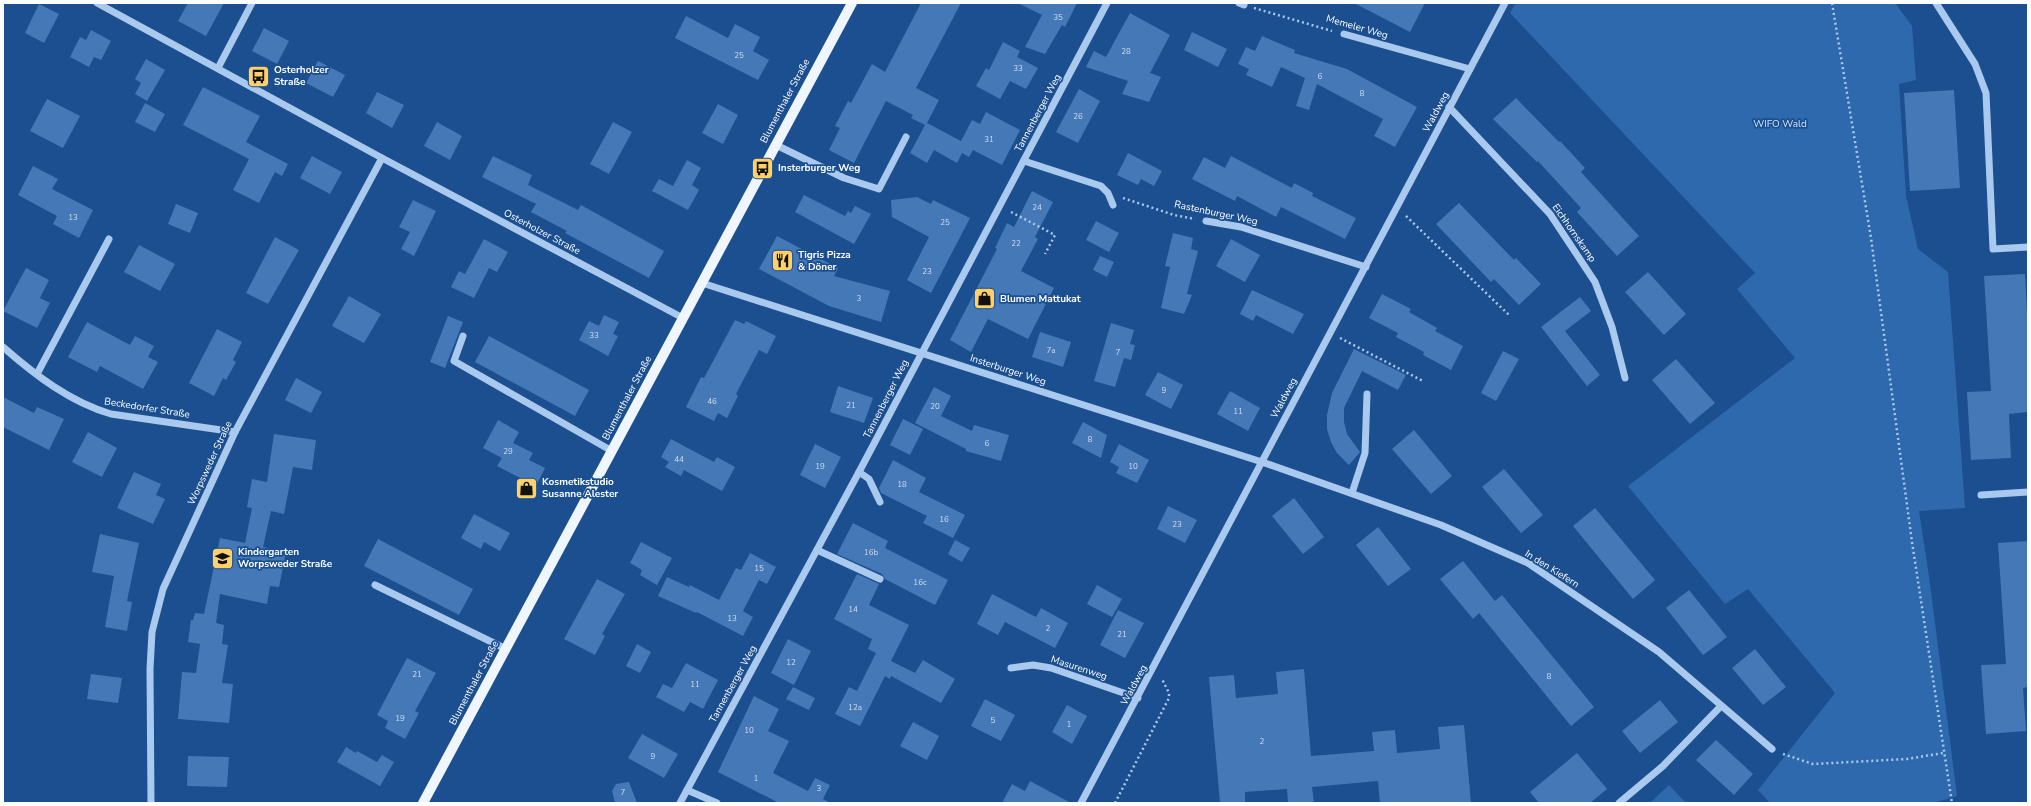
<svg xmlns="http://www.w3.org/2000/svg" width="2031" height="806" font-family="'Nunito Sans',sans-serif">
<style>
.green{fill:#2e69ad}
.building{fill:#4478b7}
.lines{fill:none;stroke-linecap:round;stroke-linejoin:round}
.path{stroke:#a9c9ee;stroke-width:2.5;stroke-dasharray:2 3;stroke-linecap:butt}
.minor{stroke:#a9c9ee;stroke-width:7}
.major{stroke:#f0f6ff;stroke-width:10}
.labels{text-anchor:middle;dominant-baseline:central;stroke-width:3.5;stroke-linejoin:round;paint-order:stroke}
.number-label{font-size:8px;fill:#d0dded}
.street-label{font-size:10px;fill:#fff;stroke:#1b4f8f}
.poi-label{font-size:10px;font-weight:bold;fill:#fff;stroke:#1b4f8f;text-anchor:start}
.park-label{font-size:10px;fill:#cfe3fa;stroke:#1b4f8f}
</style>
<rect width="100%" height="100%" fill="#1b4f8f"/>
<g class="green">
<path d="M1516 3H1895L1912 26 1916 80 1899 84 1906 196 1918 249 1948 272 1965 508 1919 511 1929 576 1957 796 1933 803H1770L1758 790 1835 693 1748 589 1725 604 1628 486 1795 358 1737 289 1755 273 1510 13Z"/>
<path d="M1669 785 1686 803H1650Z"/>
</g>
<g class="building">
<path d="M188 3H224L206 36 178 21Z"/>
<path d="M921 3H961L916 88 939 100 927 123 961 141 972 120 980 124 986 112 1020 130 1002 165 973 150 969 157 962 153 957 163 934 150 927 163 910 153 925 125 911 118 913 115 886 101 854 163 829 150 840 128 835 126 848 101 851 103 872 64 885 72Z"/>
<path d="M1018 3H1077L1065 27 1062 25 1045 54 1025 47 1042 15Z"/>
<path d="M1354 3H1425L1410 32Z"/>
<path d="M39 4 59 14 44 43 25 33Z"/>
<path d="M1130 13 1170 35 1150 73 1161 77 1149 102 1122 94 1128 81 1086 67 1094 51 1106 57Z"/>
<path d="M686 16 728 38 735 24 760 37 753 51 769 60 758 80 675 38Z"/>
<path d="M264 28 289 41 277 64 252 51Z"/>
<path d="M91 30 111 41 101 60 94 57 89 67 70 57 80 37 86 40Z"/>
<path d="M1192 32 1227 49 1218 67 1184 50Z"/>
<path d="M1262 36 1295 50 1294 53 1347 69 1417 107 1395 147 1374 136 1383 119 1317 84 1309 110 1296 106 1305 78 1281 67 1272 87 1246 75 1249 69 1238 64 1246 47 1255 51Z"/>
<path d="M1003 42 1020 51 1017 57 1038 68 1026 89 1010 81 1000 99 976 86 986 68 989 70Z"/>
<path d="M146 59 165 70 147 101 135 94 141 83 135 79Z"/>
<path d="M318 61 345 75 333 97 306 83Z"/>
<path d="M203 87 260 116 246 142 288 164 282 176 275 172 259 203 233 190 249 159 183 125Z"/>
<path d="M1079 89 1100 101 1078 143 1056 132Z"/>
<path d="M1954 90 1960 188 1910 191 1904 93Z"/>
<path d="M377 92 404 105 392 128 366 113Z"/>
<path d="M1516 98 1559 142 1560 141 1585 168 1581 172 1639 236 1617 256 1577 212 1581 208 1538 161 1537 162 1493 119Z"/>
<path d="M47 99 80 116 63 148 30 131Z"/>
<path d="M145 103 165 114 155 132 135 122Z"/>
<path d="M718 104 738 115 723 144 702 133Z"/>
<path d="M437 122 462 136 450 160 424 146Z"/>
<path d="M613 122 632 132 609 174 590 164Z"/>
<path d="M1128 153 1162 171 1154 186 1141 179 1138 185 1117 175Z"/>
<path d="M312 156 342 172 330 194 300 178Z"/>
<path d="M493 156 532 175 528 185 578 210 581 205 664 251 649 278 565 233 567 231 531 212 536 204 482 177Z"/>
<path d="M1231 156 1292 188 1294 183 1313 193 1312 196 1356 218 1345 239 1281 207 1276 217 1237 196 1235 201 1192 179 1204 157 1225 168Z"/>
<path d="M687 160 701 168 692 185 699 190 688 210 652 191 659 179 673 186Z"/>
<path d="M33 166 58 179 52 189 93 210 79 238 53 224 57 216 18 195Z"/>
<path d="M1032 191 1053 202 1035 237 1038 239 1021 271 1054 288 1028 339 988 319 971 352 950 340 997 249 995 248 1007 223 1014 227Z"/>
<path d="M804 195 845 216 848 211 851 213 855 206 871 214 854 244 795 212Z"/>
<path d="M917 197 931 204 933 200 970 218 931 293 907 280 929 237 892 217 891 200Z"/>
<path d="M413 200 436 211 414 256 401 249 410 232 399 227Z"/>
<path d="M1459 203 1514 260 1516 258 1541 284 1519 305 1494 279 1491 282 1436 224Z"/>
<path d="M176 204 198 213 190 233 168 224Z"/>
<path d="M1096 221 1119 233 1109 252 1086 240Z"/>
<path d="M1173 233 1193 238 1191 249 1198 251 1187 294 1192 295 1184 314 1161 308 1170 267 1165 266Z"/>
<path d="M777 236 838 268 834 276 890 291 881 322 829 306 759 269Z"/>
<path d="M275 237 299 250 268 304 246 293Z"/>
<path d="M484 239 508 252 497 272 489 268 474 298 451 287 459 271 465 274Z"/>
<path d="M1231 239 1260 255 1245 282 1216 266Z"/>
<path d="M139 245 175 264 160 291 124 272Z"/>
<path d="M1100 256 1114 262 1107 277 1093 270Z"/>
<path d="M26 268 49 280 40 298 50 303 37 328 3 311Z"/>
<path d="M1648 272 1686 314 1664 335 1625 292Z"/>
<path d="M2025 274 2028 332V412L2009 414 2011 458 1971 460 1967 392 1991 391 1984 276Z"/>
<path d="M1252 290 1304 314 1293 334 1256 315 1253 321 1240 314Z"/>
<path d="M1382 294 1411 309 1409 312 1437 328 1435 331 1463 346 1451 370 1423 355 1424 352 1396 337 1398 333 1369 318Z"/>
<path d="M349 296 381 314 364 343 332 326Z"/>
<path d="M1580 297 1591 311 1565 331 1600 375 1587 386 1541 327Z"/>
<path d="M604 315 619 322 613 334 618 336 608 356 579 340 589 321 599 326Z"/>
<path d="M448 316 463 322 445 368 430 362Z"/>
<path d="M735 320 744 324 746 321 776 336 767 354 759 350 736 394 738 396 727 418 718 413 714 421 686 407 701 377 704 378Z"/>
<path d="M87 322 130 345 135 336 154 346 148 357 158 362 143 389 100 366 97 372 68 357Z"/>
<path d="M1111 323 1134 330 1130 344 1135 345 1131 360 1124 358 1115 387 1094 381Z"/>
<path d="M217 329 242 342 233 360 236 362 226 380 223 378 214 396 189 383Z"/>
<path d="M1040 332 1071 342 1063 367 1032 357Z"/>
<path d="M489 336 589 390 575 416 475 362Z"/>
<path d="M1354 349 1406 375 1398 390 1362 371 1344 408V422L1347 434 1360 452 1349 465 1337 453 1331 442 1327 429V415L1332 393Z"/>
<path d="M1503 351 1519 359 1496 401 1481 393Z"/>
<path d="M1676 359 1715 403 1690 424 1652 380Z"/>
<path d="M1158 372 1183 385 1171 409 1145 395Z"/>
<path d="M296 378 322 392 311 413 285 400Z"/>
<path d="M838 386 873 398 864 423 830 412Z"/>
<path d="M934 387 951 396 941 416 972 431 974 425 1009 435 1001 461 966 451V449L915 423Z"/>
<path d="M1230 391 1260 408 1248 431 1217 414Z"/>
<path d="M3 397 34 413 37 407 64 419 49 450 3 427Z"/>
<path d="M903 419 923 429 910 455 890 445Z"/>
<path d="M498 420 519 432 513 443 533 453 529 460 545 468 536 486 497 466 502 458 483 448Z"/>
<path d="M1083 422 1107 435 1101 458 1072 443Z"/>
<path d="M1414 430 1452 476 1431 494 1392 449Z"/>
<path d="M88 432 117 448 102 477 72 462Z"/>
<path d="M274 434 316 440 312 470 293 467 284 514 271 511 263 547 286 552 279 587 270 586 267 604 220 594 216 623 224 625 222 644 228 645 222 683 233 684 229 723 178 719 182 672 196 673 200 644 188 642 191 620H193L195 613 204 614 220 538 245 543 252 508 247 507 252 479 267 482Z"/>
<path d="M671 439 714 462 717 457 735 467 722 491 684 470 681 476 665 467 669 462 661 457Z"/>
<path d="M815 444 841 457 825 488 800 475Z"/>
<path d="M1119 444 1149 460 1137 483 1116 473 1119 467 1110 462Z"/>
<path d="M893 460 926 478 919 492 965 515 953 538 923 523 927 516 881 493 879 488Z"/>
<path d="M1504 469 1543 515 1521 533 1482 487Z"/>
<path d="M134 472 161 484 156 495 165 499 153 524 117 508Z"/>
<path d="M1294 498 1324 537 1303 554 1272 516Z"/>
<path d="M1168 506 1197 520 1185 543 1157 529Z"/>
<path d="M1595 508 1655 580 1633 599 1573 526Z"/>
<path d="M474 514 510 533 500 551 484 542 481 549 461 538Z"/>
<path d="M853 523 888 541 885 548 948 580 935 605 885 579 882 574 837 554Z"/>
<path d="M1378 527 1411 569 1388 586 1356 545Z"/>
<path d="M100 534 139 543 127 601 132 602 127 631 105 627 114 576 92 572Z"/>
<path d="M378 539 473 589 459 615 364 566Z"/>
<path d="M955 540 970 548 962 562 948 554Z"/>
<path d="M2028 541V687L2023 688 2026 731 1986 734 1981 665 2006 664 1998 543Z"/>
<path d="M641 542 672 558 657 585 640 575 642 570 630 563Z"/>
<path d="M750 553 776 567 767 584 759 580 743 611 753 617 743 636 697 612 696 613 658 596 667 577 689 587 690 585 719 600 736 568 741 570Z"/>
<path d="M1463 561 1495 601 1502 595 1594 707 1571 726 1479 613 1473 619 1440 579Z"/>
<path d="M857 574 879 584 869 605 909 625 891 661 915 673 923 660 955 679 941 703 891 676 890 679 885 676 860 726 835 714 849 687 857 691 876 653 868 649 872 639 834 619Z"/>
<path d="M597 579 625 594 602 634 605 636 595 655 564 639Z"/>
<path d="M1097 585 1122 599 1112 617 1087 604Z"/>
<path d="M1689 590 1727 637 1703 655 1666 608Z"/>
<path d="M992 594 1036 617 1041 608 1068 623 1055 648 1005 622 998 635 977 624Z"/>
<path d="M1118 610 1144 623 1125 658 1100 645Z"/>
<path d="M788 639 811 651 794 685 771 673Z"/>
<path d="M637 644 651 652 640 673 626 666Z"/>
<path d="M1755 649 1786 687 1763 705 1732 668Z"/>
<path d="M407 658 436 673 415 711 419 713 405 739 385 728 388 721 377 715Z"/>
<path d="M686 663 718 680 703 709 690 702 684 712 656 697 663 684 672 688Z"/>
<path d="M1304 669 1311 756 1374 751 1372 732 1395 730 1397 753 1440 749 1438 727 1464 725 1471 803H1380L1378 781 1312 787 1314 803H1288L1287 789 1245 792V803H1220L1209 677 1234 675 1236 698 1278 694 1276 672Z"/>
<path d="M91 674 122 678 118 703 87 699Z"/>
<path d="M793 687 815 698 809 710 786 699Z"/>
<path d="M754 696 779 709 768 731 789 741 773 773 808 791 815 778 830 785 823 799 830 803H779L718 772Z"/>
<path d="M985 699 1015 715 1001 741 971 726Z"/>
<path d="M1660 700 1678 722 1640 753 1622 731Z"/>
<path d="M1067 705 1087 716 1072 744 1052 732Z"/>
<path d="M913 722 939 736 927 760 900 746Z"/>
<path d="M642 734 678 754 664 778 628 758Z"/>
<path d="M1716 740 1753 774 1734 795 1696 760Z"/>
<path d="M346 747 356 753 357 751 377 762 382 755 394 762 380 786 337 762Z"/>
<path d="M1577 753 1607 789 1590 803H1539L1530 792Z"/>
<path d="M188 756 229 757 227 787 187 786Z"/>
<path d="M1030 781 1071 803H1002L1012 784 1025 791Z"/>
<path d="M629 782 637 803H615L612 791 616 784Z"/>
</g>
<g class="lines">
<g class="path">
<path d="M1832 3 1871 238 1912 542 1952 803"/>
<path d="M1254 8 1332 31"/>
<path d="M1123 198 1174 215 1195 219"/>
<path d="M1011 212 1055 235 1045 254"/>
<path d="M1406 216 1509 315"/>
<path d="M1340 338 1423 381"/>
<path d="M1783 754 1813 764 1907 759 1943 753"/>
<path d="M1115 803 1169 698V693L1162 679"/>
</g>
<g class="minor">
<path d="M97 3 382 158 683 318"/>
<path d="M1239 3 1244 5"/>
<path d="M1936 3 1975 64 1986 93 1993 249 2028 247"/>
<path d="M1344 34 1470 69"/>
<path d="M218 68 252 3"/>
<path d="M1449 107 1550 214 1595 282 1612 327 1625 378"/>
<path d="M776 145 844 178 879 189 906 137"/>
<path d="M1024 161 1101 186 1108 193 1113 205"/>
<path d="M1206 221 1241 227 1366 267"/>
<path d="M702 283 1262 462 1441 525 1528 563 1659 652 1772 749"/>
<path d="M463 336 454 361 612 451"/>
<path d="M3 347C35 375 70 402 111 414L235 432"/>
<path d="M37 374 109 239"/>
<path d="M859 472 869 479 880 502"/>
<path d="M1352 493 1365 453 1367 394"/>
<path d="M1981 495 2028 492"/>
<path d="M817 550 880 579"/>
<path d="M375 585 506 649"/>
<path d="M1011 668 1033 665 1051 668 1138 698"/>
<path d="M687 790 717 803"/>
<path d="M151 803 150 669 152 632 163 589 235 432 382 158"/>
<path d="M680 803 859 472 1107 3"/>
<path d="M1081 803 1505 3"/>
<path d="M1619 803 1663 766 1721 706"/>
</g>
<path class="major" d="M423 803 852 3"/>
</g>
<defs>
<symbol id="bus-square" viewBox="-11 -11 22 22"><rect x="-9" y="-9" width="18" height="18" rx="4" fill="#ffd166" stroke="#1b4f8f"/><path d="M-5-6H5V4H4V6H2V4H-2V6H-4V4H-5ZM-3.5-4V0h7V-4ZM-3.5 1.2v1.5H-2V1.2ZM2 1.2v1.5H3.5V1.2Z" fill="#111"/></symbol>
<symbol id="restaurant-square" viewBox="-11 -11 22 22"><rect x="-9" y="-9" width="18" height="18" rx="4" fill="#ffd166" stroke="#1b4f8f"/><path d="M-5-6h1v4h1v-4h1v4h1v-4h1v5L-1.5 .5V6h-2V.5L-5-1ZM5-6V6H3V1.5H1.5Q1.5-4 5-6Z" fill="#111"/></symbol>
<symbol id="shop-square" viewBox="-11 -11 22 22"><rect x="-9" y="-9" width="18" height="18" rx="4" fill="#ffd166" stroke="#1b4f8f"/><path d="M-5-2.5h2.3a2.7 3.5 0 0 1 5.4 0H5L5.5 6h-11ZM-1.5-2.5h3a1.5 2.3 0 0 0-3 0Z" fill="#111"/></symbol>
<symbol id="school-square" viewBox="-11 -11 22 22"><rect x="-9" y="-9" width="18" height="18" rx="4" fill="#ffd166" stroke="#1b4f8f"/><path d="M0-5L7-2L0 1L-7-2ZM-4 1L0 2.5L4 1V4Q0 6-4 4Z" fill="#111"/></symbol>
</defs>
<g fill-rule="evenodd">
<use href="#bus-square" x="246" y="64" width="25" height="25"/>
<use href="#bus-square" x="750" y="156" width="25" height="25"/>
<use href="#restaurant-square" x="770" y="248" width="25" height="25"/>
<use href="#shop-square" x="972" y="286" width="25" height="25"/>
<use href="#shop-square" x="514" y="476" width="25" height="25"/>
<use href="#school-square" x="210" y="546" width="25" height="25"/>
</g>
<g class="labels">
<g class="number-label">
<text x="1058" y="17">35</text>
<text x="1126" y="51">28</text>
<text x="739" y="55">25</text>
<text x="1018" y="68">33</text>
<text x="1320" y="76">6</text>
<text x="1362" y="93">8</text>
<text x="1078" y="116">26</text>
<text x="989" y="139">31</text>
<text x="1037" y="207">24</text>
<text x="73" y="217">13</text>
<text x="945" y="222">25</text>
<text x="1016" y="243">22</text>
<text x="927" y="271">23</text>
<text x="859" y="298">3</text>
<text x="594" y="335">33</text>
<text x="1051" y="350">7a</text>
<text x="1118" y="352">7</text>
<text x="1164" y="390">9</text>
<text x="712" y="401">46</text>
<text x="851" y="405">21</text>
<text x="935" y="406">20</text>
<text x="1238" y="411">11</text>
<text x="1090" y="439">8</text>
<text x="987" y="443">6</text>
<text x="508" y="451">29</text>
<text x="679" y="459">44</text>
<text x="820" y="466">19</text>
<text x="1133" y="466">10</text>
<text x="902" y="484">18</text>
<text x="944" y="519">16</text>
<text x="1177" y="524">23</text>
<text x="871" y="552">16b</text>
<text x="759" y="568">15</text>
<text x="920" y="582">16c</text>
<text x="853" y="609">14</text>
<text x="732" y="618">13</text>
<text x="1048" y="628">2</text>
<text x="1122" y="634">21</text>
<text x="791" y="662">12</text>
<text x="417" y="674">21</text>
<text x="1549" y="676">8</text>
<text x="695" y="684">11</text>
<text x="855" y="707">12a</text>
<text x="400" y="718">19</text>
<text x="993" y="720">5</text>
<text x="1069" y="724">1</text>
<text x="749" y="730">10</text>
<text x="1262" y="741">2</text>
<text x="653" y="756">9</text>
<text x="756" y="778">1</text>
<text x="819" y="788">3</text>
<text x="623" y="792">7</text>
</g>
<g class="street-label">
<text transform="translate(1357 27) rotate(16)">Memeler Weg</text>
<text transform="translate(785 101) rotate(-62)">Blumenthaler Straße</text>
<text transform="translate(1436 112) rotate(-62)">Waldweg</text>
<text transform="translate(1038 113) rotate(-62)">Tannenberger Weg</text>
<text transform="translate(1216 213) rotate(12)">Rastenburger Weg</text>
<text transform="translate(542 232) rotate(28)">Osterholzer Straße</text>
<text transform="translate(1574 233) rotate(55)">Eichhornskamp</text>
<text transform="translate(1008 370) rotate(18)">Insterburger Weg</text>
<text transform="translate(627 398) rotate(-62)">Blumenthaler Straße</text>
<text transform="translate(1284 398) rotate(-62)">Waldweg</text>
<text transform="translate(886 399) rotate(-63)">Tannenberger Weg</text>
<text transform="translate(147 408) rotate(9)">Beckedorfer Straße</text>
<text transform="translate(210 463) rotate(-65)">Worpsweder Straße</text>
<text transform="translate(1552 569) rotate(32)">In den Kiefern</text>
<text transform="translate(1079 668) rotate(18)">Masurenweg</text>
<text transform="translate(474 683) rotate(-62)">Blumenthaler Straße</text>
<text transform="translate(733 684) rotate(-61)">Tannenberger Weg</text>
<text transform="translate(1134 685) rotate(-62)">Waldweg</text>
</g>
<g class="poi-label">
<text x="274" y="70">Osterholzer<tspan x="274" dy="12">Straße</tspan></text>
<text x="778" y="168">Insterburger Weg</text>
<text x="798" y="255">Tigris Pizza<tspan x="798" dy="12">&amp; Döner</tspan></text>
<text x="1000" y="299">Blumen Mattukat</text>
<text x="542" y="482">Kosmetikstudio<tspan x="542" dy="12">Susanne Alester</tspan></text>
<text x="238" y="552">Kindergarten<tspan x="238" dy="12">Worpsweder Straße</tspan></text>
</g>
<g class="park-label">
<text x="1780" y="124">WIFO Wald</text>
</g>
</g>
<rect width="2031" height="806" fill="none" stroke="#ffffff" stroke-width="8"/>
</svg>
